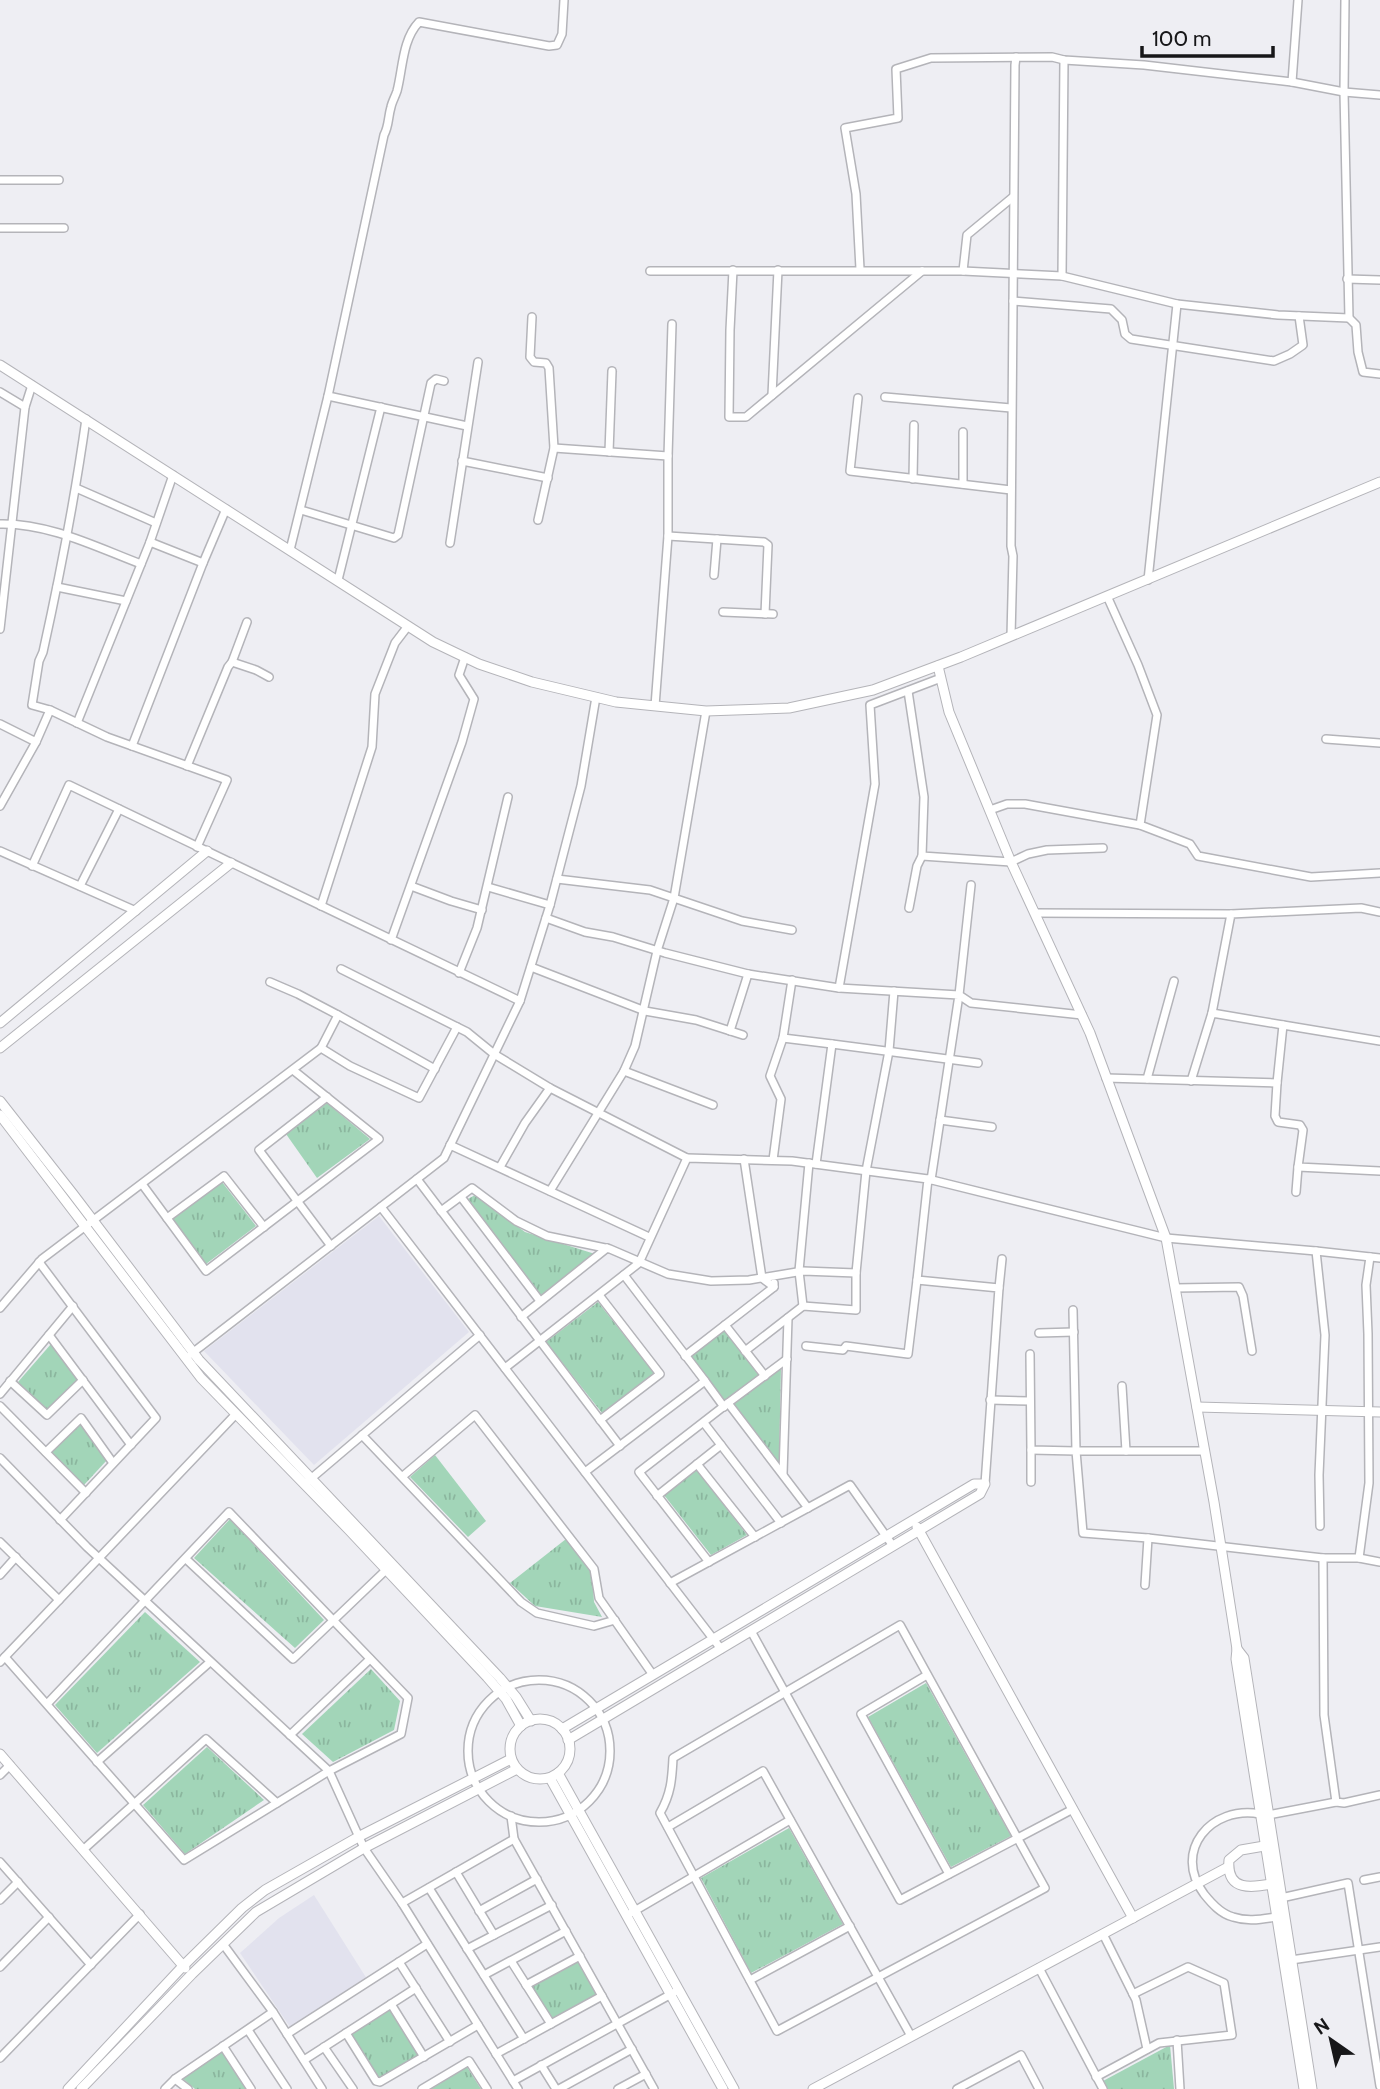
<svg xmlns="http://www.w3.org/2000/svg" width="1380" height="2089" font-family="Cabin,sans-serif">
<style>
.built{fill:#e2e2ee}
.park{fill:url(#park-tufts)}
.lines{fill:none;stroke-linecap:round;stroke-linejoin:round}
.minor-casing{stroke:#b4b4b9;stroke-width:10}
.tertiary-casing{stroke:#b4b4b9;stroke-width:11}
.minor{stroke:#fff;stroke-width:7}
.tertiary{stroke:#fff;stroke-width:9}
</style>
<defs>
<pattern id="park-tufts" width="24" height="20" patternUnits="userSpaceOnUse" patternTransform="scale(1.75)"><rect width="24" height="20" fill="#a2d5b8"/><path d="M3 7l-1-3M5 7V3M7 7l1-3M15 17l-1-3M17 17v-4M19 17l1-3" fill="none" stroke="#8bb69e"/></pattern>
</defs>
<rect width="100%" height="100%" fill="#eeeef3"/>
<g class="built">
<path d="M379 1216 469 1332 314 1465 204 1351Z"/>
<path d="M314 1895 367 1979 290 2027 240 1953 279 1918Z"/>
</g>
<g class="park">
<path d="M327 1103 370 1139 317 1178 286 1134Z"/>
<path d="M222 1182 256 1226 206 1264 172 1219Z"/>
<path d="M475 1195 525 1232 595 1254 541 1295 468 1199Z"/>
<path d="M598 1302 654 1373 602 1413 546 1342Z"/>
<path d="M725 1330 759 1375 724 1402 690 1357Z"/>
<path d="M51 1344 78 1380 48 1410 18 1382Z"/>
<path d="M781 1368 779 1463 734 1404Z"/>
<path d="M80 1423 107 1460 84 1485 51 1453Z"/>
<path d="M435 1455 486 1521 468 1537 410 1477Z"/>
<path d="M697 1470 747 1535 711 1555 664 1495Z"/>
<path d="M230 1519 324 1620 295 1648 194 1558Z"/>
<path d="M566 1539 592 1572 594 1602 602 1617 535 1606 510 1583Z"/>
<path d="M145 1612 200 1662 97 1753 55 1705Z"/>
<path d="M371 1669 400 1701 394 1730 333 1762 302 1734Z"/>
<path d="M926 1683 1011 1836 951 1867 868 1717Z"/>
<path d="M207 1747 264 1800 185 1854 143 1805Z"/>
<path d="M789 1828 843 1924 751 1973 701 1878Z"/>
<path d="M577 1960 597 1996 551 2021 530 1985Z"/>
<path d="M390 2009 419 2057 380 2079 351 2034Z"/>
<path d="M1170 2045 1174 2089H1108L1103 2081Z"/>
<path d="M222 2051 248 2089H195L182 2078Z"/>
<path d="M467 2067 481 2089H431Z"/>
</g>
<g class="lines">
<defs>
<g id="minor">
<path d="M1345 0 1344 92 1349 318 1356 325 1358 352 1363 372 1380 374"/>
<path d="M1292 82 1298 0"/>
<path d="M0 180H59"/>
<path d="M0 228H64"/>
<path d="M860 269 856 194 845 128 898 118 896 69 931 58 1052 57 1064 60 1144 65 1292 82 1344 92 1380 95"/>
<path d="M733 270 730 330 729 417H746L922 271"/>
<path d="M650 271H963L1062 276 1177 304 1278 315 1349 318"/>
<path d="M963 271 967 235 1013 197"/>
<path d="M1062 276 1064 60"/>
<path d="M1347 279 1380 280"/>
<path d="M1013 301 1111 309 1122 320 1125 334 1131 339 1274 361 1290 354 1303 345 1299 316"/>
<path d="M532 317 530 357 534 362 546 363 549 368 554 448 538 520"/>
<path d="M0 392 25 407 0 629"/>
<path d="M772 395 778 270"/>
<path d="M328 396 467 426"/>
<path d="M885 397 1011 408"/>
<path d="M858 398 850 471 1011 490"/>
<path d="M25 407 32 385"/>
<path d="M86 419C75 497 60 575 43 652L39 661 32 705 50 710 107 737 227 780 197 847"/>
<path d="M554 448 668 456"/>
<path d="M609 452 612 371"/>
<path d="M462 461 548 478"/>
<path d="M913 479 914 425"/>
<path d="M963 484V432"/>
<path d="M76 488 156 523"/>
<path d="M301 510 394 538 398 535 431 383 436 379 444 381"/>
<path d="M0 524C49 523 96 547 141 564"/>
<path d="M668 536 764 542 768 545 765 614"/>
<path d="M150 542 173 475"/>
<path d="M450 543 478 362"/>
<path d="M290 550 328 396 384 135C389 126 388 117 391 107 392 102 395 97 397 91 403 68 402 40 419 22L549 46 557 45 562 34 564 0"/>
<path d="M203 563 226 509"/>
<path d="M714 575 717 539"/>
<path d="M338 580 381 407"/>
<path d="M1148 580 1177 304"/>
<path d="M57 587 126 601"/>
<path d="M1107 596 1138 665 1157 715 1140 825 1190 844 1198 856 1311 877 1380 873"/>
<path d="M723 612 773 614"/>
<path d="M1011 636 1013 556 1011 546C1011 386 1014 226 1015 65L1016 57"/>
<path d="M232 662 256 670 269 677"/>
<path d="M908 691 924 797 922 856 1011 862 1028 854 1047 850 1103 848"/>
<path d="M655 706 668 536V456L672 324"/>
<path d="M77 723 150 542 203 563 132 746"/>
<path d="M0 724 36 742 50 710"/>
<path d="M1326 739 1380 743"/>
<path d="M187 766 228 667 232 662 247 622"/>
<path d="M0 806 36 742"/>
<path d="M990 810 1007 804H1025L1140 825"/>
<path d="M0 851 136 911"/>
<path d="M32 866 69 785 520 1001 444 1158 191 1354"/>
<path d="M557 879 650 890 742 921 792 930"/>
<path d="M971 885 959 995 971 1003 1082 1015"/>
<path d="M80 886 119 809"/>
<path d="M411 886 451 901 482 910"/>
<path d="M488 887 550 905"/>
<path d="M321 906 372 747 375 694 395 643 408 626"/>
<path d="M909 908 917 866 922 856"/>
<path d="M1035 913 1231 914"/>
<path d="M546 918 585 932 613 937 665 953 748 974"/>
<path d="M391 940 462 742 474 699 459 675 465 657"/>
<path d="M531 967 645 1011 696 1020 743 1035"/>
<path d="M341 969 467 1032 494 1054 550 1088 687 1158"/>
<path d="M459 973 477 928 508 797"/>
<path d="M270 982 298 994 338 1015 321 1048"/>
<path d="M839 988 875 784 870 705 941 678"/>
<path d="M520 1001 550 905 581 786 596 697"/>
<path d="M1212 1013 1231 914 1361 908 1380 912"/>
<path d="M338 1015 435 1069"/>
<path d="M730 1031 748 974 839 988 959 995 931 1180"/>
<path d="M783 1038 832 1044"/>
<path d="M624 1071 713 1105"/>
<path d="M1106 1078 1277 1083 1283 1025 1380 1041"/>
<path d="M1147 1079 1174 981"/>
<path d="M1191 1081 1212 1013 1283 1025"/>
<path d="M1277 1083 1275 1116 1278 1122 1300 1125 1303 1130 1298 1167 1380 1171"/>
<path d="M327 1097 259 1150 331 1246"/>
<path d="M940 1120 992 1127"/>
<path d="M450 1145 649 1237"/>
<path d="M744 1159 762 1278 774 1287"/>
<path d="M773 1160 781 1099 770 1076 783 1038 792 980"/>
<path d="M816 1164 832 1044 978 1063"/>
<path d="M500 1167 525 1123 550 1088"/>
<path d="M417 1179 620 1446"/>
<path d="M928 1179 1166 1238 1316 1251 1380 1258"/>
<path d="M142 1184 206 1271 379 1139 293 1070"/>
<path d="M550 1191 624 1071 635 1046 657 951 674 898 706 711"/>
<path d="M1296 1192 1298 1167"/>
<path d="M461 1197 540 1301"/>
<path d="M381 1207 721 1649"/>
<path d="M441 1211 472 1188 516 1221 547 1236 610 1249 668 1274 711 1281 749 1280 803 1271 856 1273 866 1171 889 1051 894 991"/>
<path d="M167 1218 224 1176 264 1227"/>
<path d="M1316 1251 1325 1335 1319 1475 1320 1526"/>
<path d="M39 1262 156 1418 60 1520"/>
<path d="M999 1288 1002 1259"/>
<path d="M1175 1288 1239 1287 1243 1296 1252 1351"/>
<path d="M599 1295 660 1374 600 1420"/>
<path d="M803 1306 799 1271 809 1163"/>
<path d="M0 1308 42 1259 321 1048 350 1066 419 1098 457 1027"/>
<path d="M1073 1310 1076 1451H1205"/>
<path d="M521 1317 607 1248"/>
<path d="M725 1325 765 1376"/>
<path d="M1039 1333 1074 1332"/>
<path d="M49 1335 131 1445"/>
<path d="M806 1346 843 1350 846 1346 908 1354 917 1280"/>
<path d="M745 1351 803 1306 856 1310V1273"/>
<path d="M1030 1354 1031 1450 1076 1451 1083 1533 1148 1538 1145 1585"/>
<path d="M685 1356 774 1287V1283"/>
<path d="M787 1359 728 1403 808 1508"/>
<path d="M505 1368 639 1263 687 1158 792 1161 928 1179 917 1280 999 1288 985 1484"/>
<path d="M10 1381 47 1415 83 1380"/>
<path d="M705 1381 724 1407"/>
<path d="M1122 1386 1126 1451"/>
<path d="M0 1394 73 1306"/>
<path d="M990 1400 1030 1401"/>
<path d="M0 1406 86 1493"/>
<path d="M704 1423 781 1523"/>
<path d="M362 1435 521 1602 537 1613 594 1626 615 1620"/>
<path d="M1031 1450V1482"/>
<path d="M46 1452 81 1418 113 1463"/>
<path d="M0 1458 87 1547 329 1771 364 1848 402 1903 518 2089"/>
<path d="M697 1464 755 1537"/>
<path d="M585 1472 705 1381 624 1275"/>
<path d="M783 1474 788 1318"/>
<path d="M403 1476 475 1415 594 1569 599 1598 653 1675"/>
<path d="M307 1482 480 1335"/>
<path d="M657 1496 721 1445"/>
<path d="M1148 1538 1323 1558H1359L1380 1562"/>
<path d="M0 1542 59 1600"/>
<path d="M1323 1558 1324 1715 1336 1802 1344 1803 1380 1795"/>
<path d="M1359 1558 1369 1483 1368 1334 1366 1285 1370 1257"/>
<path d="M186 1559 293 1659 386 1570"/>
<path d="M709 1562 639 1472 728 1403"/>
<path d="M0 1575 16 1557"/>
<path d="M670 1583 850 1485 893 1546"/>
<path d="M900 1625 1045 1888 777 2031 660 1813C671 1794 672 1779 673 1758Z"/>
<path d="M751 1631 900 1900 1073 1809"/>
<path d="M5 1657 184 1860 329 1771 401 1734 408 1698 229 1512 47 1704"/>
<path d="M0 1662 236 1414"/>
<path d="M927 1675 861 1714 949 1874"/>
<circle cx="539" cy="1751" r="71"/>
<path d="M290 1735 370 1659"/>
<path d="M97 1762 210 1662"/>
<path d="M0 1775 10 1765"/>
<path d="M1260 1814C1211 1805 1172 1851 1204 1894 1212 1904 1221 1914 1233 1917 1248 1922 1262 1919 1276 1917"/>
<path d="M1268 1815 1336 1802"/>
<path d="M511 1816 514 1839 654 2089"/>
<path d="M668 1827 763 1771 911 2036"/>
<path d="M84 1849 206 1739 277 1803"/>
<path d="M0 1862 91 1965"/>
<path d="M456 1872 494 1935"/>
<path d="M1364 1880 1380 1877"/>
<path d="M429 1888 524 2039"/>
<path d="M1281 1898 1348 1883 1380 2086"/>
<path d="M0 1900 18 1882"/>
<path d="M402 1903 514 1839"/>
<path d="M479 1911 537 1879"/>
<path d="M631 1913 790 1820"/>
<path d="M1103 1934 1136 2000 1147 2049"/>
<path d="M223 1944 273 2012 322 2089"/>
<path d="M467 1949 552 1905"/>
<path d="M1291 1960 1380 1947"/>
<path d="M511 1961 551 2024"/>
<path d="M399 1962 450 2042"/>
<path d="M0 1967 49 1917"/>
<path d="M1039 1968 1103 2089"/>
<path d="M484 1975 566 1931"/>
<path d="M750 1980 850 1926"/>
<path d="M526 1985 580 1956"/>
<path d="M391 2004 424 2057"/>
<path d="M248 2030 287 2089"/>
<path d="M346 2033 376 2081 380 2082 478 2025"/>
<path d="M287 2034 427 1944"/>
<path d="M1177 2040 1180 2089"/>
<path d="M223 2046 251 2089"/>
<path d="M324 2047 353 2089"/>
<path d="M496 2054 602 1996"/>
<path d="M0 2058 140 1914"/>
<path d="M304 2060 416 1988"/>
<path d="M541 2065 556 2089"/>
<path d="M1096 2077 1159 2043 1232 2035 1224 1983 1188 1967 1133 1994"/>
<path d="M175 2079 188 2089"/>
<path d="M513 2081 675 1992"/>
<path d="M165 2089 175 2079 273 2012"/>
<path d="M422 2089 469 2061 487 2089"/>
<path d="M559 2089 632 2049"/>
<path d="M618 2089 646 2074"/>
<path d="M957 2089 1021 2055 1039 2089"/>
</g>
<g id="tertiary">
<path d="M0 365 433 642 479 664 532 682 616 702 706 711 789 708 873 690 961 657 1380 482"/>
<path d="M938 666 949 712 1011 862 1090 1033 1166 1238 1214 1502 1237 1649 1236 1659 1304 2089"/>
<path d="M0 1023 207 851"/>
<path d="M0 1048 231 863"/>
<path d="M0 1101 73 1194 199 1360 500 1678 516 1697 531 1721"/>
<path d="M0 1115 201 1378 349 1530 487 1677 506 1699 521 1726"/>
<path d="M1197 1407 1380 1412"/>
<path d="M917 1527 1133 1918"/>
<path d="M1237 1649 1244 1658 1312 2089"/>
<circle cx="540" cy="1749" r="30"/>
<path d="M562 1729 974 1484H985L980 1494 568 1740"/>
<path d="M0 1754 185 1968"/>
<path d="M558 1773 734 2089"/>
<path d="M550 1778 723 2089"/>
<path d="M1270 1845 1241 1850 1229 1860C1226 1894 1255 1887 1277 1883"/>
<path d="M68 2089 183 1966 242 1908 265 1890 360 1836 511 1759"/>
<path d="M81 2089 192 1974 256 1912 364 1848 517 1769"/>
<path d="M813 2089 1228 1867"/>
</g>
</defs>
<use href="#minor" class="minor-casing"/>
<use href="#tertiary" class="tertiary-casing"/>
<use href="#minor" class="minor"/>
<use href="#tertiary" class="tertiary"/>
</g>
<g transform="translate(1331 2040) rotate(326)" stroke="#eeeef3" stroke-width="5" paint-order="stroke">
<path d="M0-5L12 26L0 18L-12 26Z" fill="#171719"/>
<text y="-10" font-size="19" font-weight="bold" text-anchor="middle" fill="#171719">N</text>
</g>
<path d="M1142 46v10h131v-10" fill="none" stroke="#171719" stroke-width="3.5"/>
<text x="1152" y="46" font-size="21" fill="#171719" stroke="#eeeef3" stroke-width="5" paint-order="stroke">100 m</text>
</svg>
